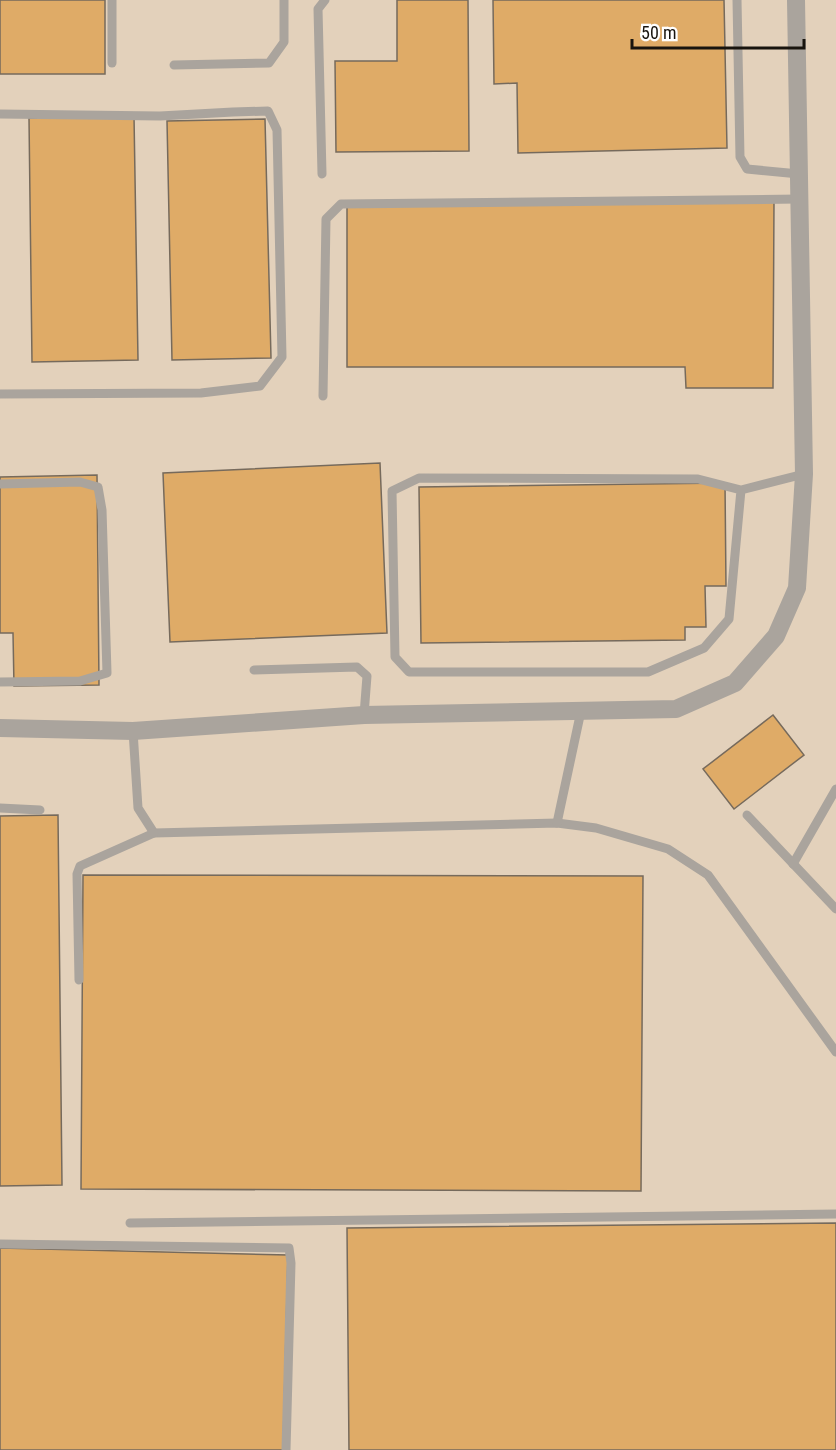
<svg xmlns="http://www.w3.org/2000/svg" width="836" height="1450" font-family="'Roboto Condensed',sans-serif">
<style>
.built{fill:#e3d1bb}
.building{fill:#dfab67;stroke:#766a5c;stroke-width:1.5}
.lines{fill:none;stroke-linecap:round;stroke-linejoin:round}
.service{stroke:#aaa49d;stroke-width:9}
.minor{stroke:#aaa49d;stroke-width:18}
</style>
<rect width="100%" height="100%" fill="#eaddce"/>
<rect class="built" x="0" y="0" width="836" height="1450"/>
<g class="building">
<rect x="0" y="0" width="105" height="74"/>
<path d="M397 0H468L469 151 336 152 335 61H397Z"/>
<path d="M493 0H724L727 148 518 153 517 83 494 84Z"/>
<path d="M134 116 138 360 32 362 29 118Z"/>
<path d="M265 119 271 358 172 360 167 121Z"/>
<path d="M347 201H774L773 388H686L685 367H347Z"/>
<path d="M380 463 387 633 170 642 163 473Z"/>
<path d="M97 475 99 685 14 686 13 633H0V477Z"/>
<path d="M725 483 726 586H705L706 627H685V640L421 643 419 487Z"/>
<path d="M773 715 804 755 734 809 703 769Z"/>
<path d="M58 815 62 1185 0 1186V816Z"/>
<path d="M83 875 643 876 641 1191 81 1189Z"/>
<path d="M836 1223V1450H349L347 1228Z"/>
<path d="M0 1248 288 1255 283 1450H0Z"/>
</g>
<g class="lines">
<g class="service">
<path d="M737 0 740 157 747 169 799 174"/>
<path d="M112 63V0"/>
<path d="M174 65 269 63 284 42V0"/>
<path d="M0 114 160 116 233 112 268 111 277 130 282 357 260 386 201 393 0 394"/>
<path d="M322 174 318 9 325 0"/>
<path d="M323 396 326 219 341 204 799 199"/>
<path d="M0 484 80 482 98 487 102 510 107 673 80 681 0 682"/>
<path d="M741 490 729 619 704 648 648 672H409L395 657 392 491 419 478 698 479 741 490 804 474"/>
<path d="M254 670 357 667 367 676 364 715"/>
<path d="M133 731 138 808 154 833 557 823 596 828 668 849 708 875 836 1052"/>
<path d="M0 808 40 810"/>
<path d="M747 815 836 909"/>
<path d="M557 823 581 711"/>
<path d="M793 864 836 789"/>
<path d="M79 980 77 874 80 866 154 833"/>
<path d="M130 1223 836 1214"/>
<path d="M0 1244 289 1248 291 1263 286 1450"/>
</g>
<path class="minor" d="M0 728 133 731 364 715 676 709 735 683 776 636 797 588 804 474 796 0"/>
</g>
<path d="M632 39v9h172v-9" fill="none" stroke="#18140e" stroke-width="3"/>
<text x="641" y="39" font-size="18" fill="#18140e" stroke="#ffffff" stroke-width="4.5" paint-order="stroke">50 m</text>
</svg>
